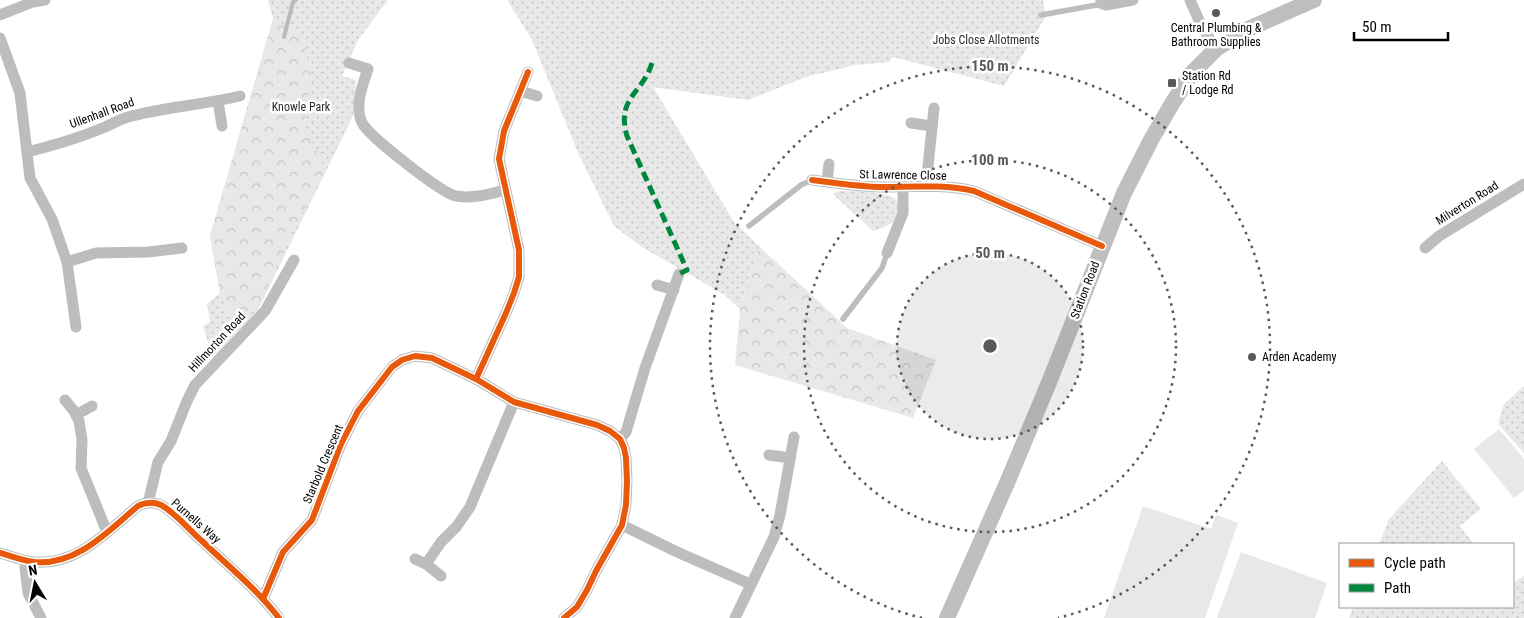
<svg xmlns="http://www.w3.org/2000/svg" width="1524" height="618" font-family="'Roboto Condensed',sans-serif">
<style>
.green{fill:url(#green-dots)}
.forest{fill:url(#forest-crowns)}
.pitch{fill:#e8e8e8}
.lines{fill:none;stroke-linecap:round;stroke-linejoin:round}
.stream{stroke:#bababa;stroke-width:4}
.lane{stroke:#bdbdbd;stroke-width:5.5}
.street{stroke:#bdbdbd;stroke-width:11}
.secondary{stroke:#bfbfbf;stroke-width:16}
.quiet{stroke:#00873e;stroke-width:5;stroke-dasharray:10 5;stroke-linecap:butt}
.cycleway-casing{stroke:#fff;stroke-width:9}
.cycleway{stroke:#e8590c;stroke-width:6}
.ring{fill:none;stroke:#595959;stroke-width:2.5;stroke-dasharray:2.5 5}
.poi-dot{fill:#595959;stroke:#fff;stroke-width:2}
.labels{text-anchor:middle;dominant-baseline:central;stroke-width:5;stroke-linejoin:round;paint-order:stroke}
.poi-label{font-size:12px;fill:#000;stroke:#fff;text-anchor:start}
.park-label{font-size:12px;fill:#2c2c2c;stroke:#fff}
.street-label{font-size:12px;fill:#000;stroke:#fff}
.centre{fill:#595959;stroke:#fff;stroke-width:2.5}
.ring-label{font-size:15px;text-anchor:middle;font-weight:bold;fill:#595959;stroke:#fff;stroke-width:5;stroke-linejoin:round;paint-order:stroke}
</style>
<defs>
<pattern id="green-dots" width="8" height="8" patternUnits="userSpaceOnUse" patternTransform="scale(1.25)"><rect width="8" height="8" fill="#e8e8e8"/><path d="M2 2h.1M6 6h.1" fill="none" stroke="#c5c5c5" stroke-width="1.8" stroke-linecap="round"/></pattern>
<pattern id="forest-crowns" width="20" height="18" patternUnits="userSpaceOnUse" patternTransform="scale(1.25)"><rect width="20" height="18" fill="#e8e8e8"/><path d="M2 6a3 3 0 1 1 6 0M12 15a3 3 0 1 1 6 0" fill="none" stroke="#c5c5c5"/></pattern>
</defs>
<rect width="100%" height="100%" fill="#fff"/>
<g class="green">
<path d="M268 0H388L358 40 342 76 356 80 353 116 258 310 213 358 203 326 210 322 207 304 220 293 210 236 273 19Z"/>
<path d="M507 0H1043L1046 16 1004 86 893 57 889 62 855 65 806 77 748 100 653 87 734 222 759 246 740 309 725 295 642 247 614 226 579 155 532 40Z"/>
<path d="M837 191C849 191 891 191 897 201 901 207 898 214 896 220L885 227 873 231 833 194Z"/>
<path d="M1524 386V453L1498 424 1504 404Z"/>
<path d="M1442 461 1481 509 1460 526 1474 544H1379L1389 519Z"/>
<path d="M1524 576V618H1349L1353 607H1513V583Z"/>
</g>
<g class="forest">
<path d="M273 19 303 35 311 79 304 126 326 169 289 237 258 310 230 319 220 293 210 236Z"/>
<path d="M759 246 847 328 936 360 913 418 735 365 740 309Z"/>
</g>
<g class="pitch">
<path d="M1499 429 1524 459V490L1514 498 1474 449Z"/>
<path d="M1143 506 1211 529 1216 515 1238 523 1205 618H1104Z"/>
<path d="M1241 552 1327 583 1315 618H1217Z"/>
</g>
<g class="lines">
<path class="stream" d="M284 37 293 2 296 0"/>
<g class="lane">
<path d="M1041 15 1102 4 1098 0"/>
<path d="M749 226 801 185 812 180"/>
<path d="M843 319 882 268 887 253"/>
</g>
<g class="street">
<path d="M1190 0 1201 25 1216 49"/>
<path d="M1102 4 1106 5 1133 0"/>
<path d="M0 15 33 2 45 0"/>
<path d="M0 38 20 93 30 178 52 219 67 262 76 327"/>
<path d="M349 63 368 69C363 84 356 101 360 117 361 121 363 125 365 127 376 141 441 193 456 196 473 199 489 194 505 190"/>
<path d="M520 91 537 96"/>
<path d="M218 101 222 126"/>
<path d="M911 123 932 126"/>
<path d="M27 152C51 146 76 139 100 129 109 126 118 120 128 117 164 107 203 105 240 96"/>
<path d="M812 180C834 183 855 186 878 187 910 187 943 184 974 191L1102 246"/>
<path d="M827 182 829 164"/>
<path d="M926 186 934 108"/>
<path d="M1425 248 1439 236 1524 184"/>
<path d="M887 253 903 213V186"/>
<path d="M67 262 96 253 148 252 182 248"/>
<path d="M657 285 674 290"/>
<path d="M476 379 506 313 514 293 519 277V250L499 159 504 131 528 72"/>
<path d="M65 400 74 411 79 421 82 440 81 468 107 532"/>
<path d="M76 415 92 406"/>
<path d="M620 439 626 432 645 368 679 274"/>
<path d="M769 455 790 458"/>
<path d="M148 503 158 462 171 441 187 401 195 385 265 311 294 260"/>
<path d="M622 525 677 552 750 584"/>
<path d="M0 553C11 556 23 561 34 562 77 566 108 531 138 506 145 502 154 502 161 505 176 513 189 530 202 541 228 566 257 589 279 618"/>
<path d="M415 559 426 564 441 576"/>
<path d="M33 562 25 567 28 593 41 618"/>
<path d="M426 564 441 542 457 526 470 507 514 402"/>
<path d="M263 599 283 552 312 520 341 444 358 411 392 367 402 360 415 356 432 358 476 379 514 402 597 425 610 431 620 439 624 448 626 458 627 481 626 505 622 525 596 571 587 590 577 607 564 618"/>
<path d="M735 618 774 537 780 515 794 437"/>
</g>
<path class="secondary" d="M947 618 1007 483 1050 380 1124 193 1151 140 1173 102 1192 73 1216 49 1248 29 1314 0"/>
<path class="quiet" d="M652 63C642 95 616 97 627 136L687 270 679 274"/>
<defs>
<g id="cycleway">
<path d="M812 180C834 183 855 186 878 187 910 187 943 184 974 191L1102 246"/>
<path d="M476 379 506 313 514 293 519 277V250L499 159 504 131 528 72"/>
<path d="M0 553C11 556 23 561 34 562 77 566 108 531 138 506 145 502 154 502 161 505 176 513 189 530 202 541 228 566 257 589 279 618"/>
<path d="M263 599 283 552 312 520 341 444 358 411 392 367 402 360 415 356 432 358 476 379 514 402 597 425 610 431 620 439 624 448 626 458 627 481 626 505 622 525 596 571 587 590 577 607 564 618"/>
</g>
</defs>
<use href="#cycleway" class="cycleway-casing"/>
<use href="#cycleway" class="cycleway"/>
</g>
<circle cx="990" cy="346" r="93" fill="#595959" fill-opacity=".12"/>
<g class="ring">
<circle cx="990" cy="346" r="93"/>
<circle cx="990" cy="346" r="186"/>
<path d="M922 618A280 280 0 1 1 1058 618"/>
</g>
<g class="poi-dot">
<circle cx="1216" cy="13" r="5"/>
<rect x="1167" y="78" width="10" height="10" rx="2.5"/>
<circle cx="1252" cy="357" r="5"/>
</g>
<g class="labels">
<g class="poi-label">
<text x="1216" y="28" text-anchor="middle">Central Plumbing &amp;<tspan x="1216" dy="14">Bathroom Supplies</tspan></text>
<text x="1182" y="76">Station Rd<tspan x="1182" dy="14">/ Lodge Rd</tspan></text>
<text x="1262" y="357">Arden Academy</text>
</g>
<g class="park-label">
<text x="986" y="40">Jobs Close Allotments</text>
<text x="301" y="107">Knowle Park</text>
</g>
<g class="street-label">
<text transform="translate(102 113) rotate(-20)">Ullenhall Road</text>
<text transform="translate(903 175) rotate(1)">St Lawrence Close</text>
<text transform="translate(1467 203) rotate(-32)">Milverton Road</text>
<text transform="translate(1085 290) rotate(-69)">Station Road</text>
<text transform="translate(217 342) rotate(-47)">Hillmorton Road</text>
<text transform="translate(323 464) rotate(-67)">Starbold Crescent</text>
<text transform="translate(196 521) rotate(41)">Purnells Way</text>
</g>
</g>
<circle cx="990" cy="346" r="8" class="centre"/>
<g class="ring-label">
<text x="990" y="71">150 m</text>
<text x="990" y="165">100 m</text>
<text x="990" y="258">50 m</text>
</g>
<rect x="1339" y="543" width="175" height="65" fill="#ffffff" stroke="#999999"/>
<rect x="1349" y="559" width="25" height="8" fill="#e8590c" stroke="#999999"/>
<text x="1384" y="568" font-size="15" fill="#000000">Cycle path</text>
<rect x="1349" y="584" width="25" height="8" fill="#00873e" stroke="#999999"/>
<text x="1384" y="593" font-size="15" fill="#000000">Path</text>
<g transform="translate(35 583) rotate(350)" stroke="#ffffff" stroke-width="4" paint-order="stroke">
<path d="M0-4L9 19L0 12L-9 19Z" fill="#000000"/>
<text y="-8" font-size="14" font-weight="bold" text-anchor="middle" fill="#000000">N</text>
</g>
<path d="M1354 32v8h94v-8" fill="none" stroke="#000000" stroke-width="2.5"/>
<text x="1362" y="32" font-size="15" fill="#000000" stroke="#ffffff" stroke-width="4" paint-order="stroke">50 m</text>
</svg>
